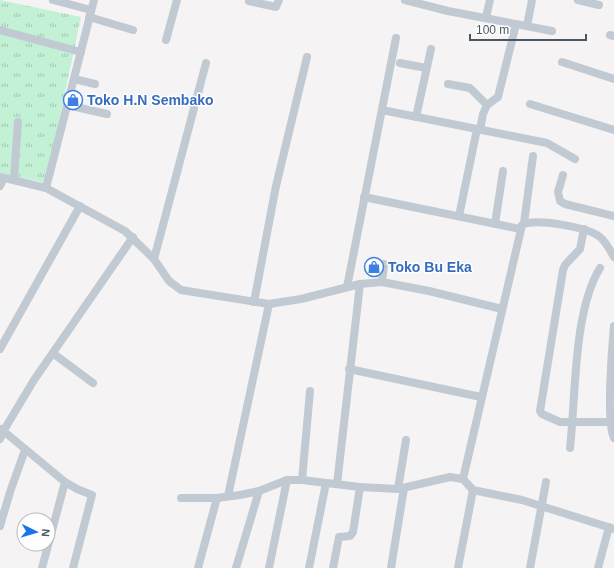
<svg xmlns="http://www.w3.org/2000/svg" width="614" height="568" font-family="Arial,sans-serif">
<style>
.grass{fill:url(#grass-tufts)}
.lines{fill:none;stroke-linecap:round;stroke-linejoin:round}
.street{stroke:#c1cad2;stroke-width:8}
.labels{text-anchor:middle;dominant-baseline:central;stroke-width:3;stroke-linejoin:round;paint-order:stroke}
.shop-label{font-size:14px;font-weight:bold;fill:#366cbe;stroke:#fff;text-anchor:start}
</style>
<defs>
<pattern id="grass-tufts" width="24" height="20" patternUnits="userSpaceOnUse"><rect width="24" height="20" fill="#c3f1d5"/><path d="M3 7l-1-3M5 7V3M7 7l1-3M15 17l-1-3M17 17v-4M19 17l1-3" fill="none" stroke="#a0c6b0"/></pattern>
</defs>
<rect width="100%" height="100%" fill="#f5f3f3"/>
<path class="grass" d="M0 0 81 17 46 183 0 173Z"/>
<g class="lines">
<g class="street">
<path d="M53 0 91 10"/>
<path d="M405 0 448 11 552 31"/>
<path d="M578 0 599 5"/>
<path d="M249 1 276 7 279 0"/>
<path d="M89 17 133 30"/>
<path d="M486 17 490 0"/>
<path d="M527 26 532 0"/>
<path d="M0 30 81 52"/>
<path d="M610 35 614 36"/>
<path d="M166 40 177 0"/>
<path d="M562 62 614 79"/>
<path d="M400 63 426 68"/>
<path d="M74 79 95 84"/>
<path d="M448 84 470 88 487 105"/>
<path d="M530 104 614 130"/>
<path d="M67 105 107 114"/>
<path d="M487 105 498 97 516 24"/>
<path d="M382 110 547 143 575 159"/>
<path d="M416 117 431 49"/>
<path d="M480 130 483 114 487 105"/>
<path d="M563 175 558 192 560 201 565 204 614 216"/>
<path d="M0 177 46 188 125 231 154 259 169 281 181 290 269 304 301 299 360 284 382 282 429 291 502 309"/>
<path d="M14 179 18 122"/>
<path d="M0 186 4 178"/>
<path d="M46 188 94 0"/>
<path d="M364 197 520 229"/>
<path d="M459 216 477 129"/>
<path d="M524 223 533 156"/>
<path d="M495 224 503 171"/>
<path d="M584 229 580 249 565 265 563 270 540 411 542 414 560 422H611"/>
<path d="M154 259 206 63"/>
<path d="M382 282 384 264"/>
<path d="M347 287 396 38"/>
<path d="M254 302 276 186 307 57"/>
<path d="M614 326C612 347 606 423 614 438"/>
<path d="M0 349 80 206"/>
<path d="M54 354 93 383"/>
<path d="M349 369 481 397"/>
<path d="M1 429 65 482 77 489 92 495 73 568"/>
<path d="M0 439 4 430 34 380 133 237"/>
<path d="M570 448C576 396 573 312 600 268"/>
<path d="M463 479 522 225C535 218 588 227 600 237 606 242 610 250 614 257"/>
<path d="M302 480 310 391"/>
<path d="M337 484 360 284"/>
<path d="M398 489 406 440"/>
<path d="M228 496 269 304"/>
<path d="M181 498H217L240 495 259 491 287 480H302L360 487 398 489 450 477 463 479 473 490 522 500 614 529"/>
<path d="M0 526 10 492 25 450"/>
<path d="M42 568 65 482"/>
<path d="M198 568 217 498"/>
<path d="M236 568 259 491"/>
<path d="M269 568 287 480"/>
<path d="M309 568 326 483"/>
<path d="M333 568 339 537 350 536 353 532 360 487"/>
<path d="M391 568 404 488"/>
<path d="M458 568 473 490"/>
<path d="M530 568 546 482"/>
<path d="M598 568 609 527"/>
</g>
</g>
<defs>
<symbol id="shop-ring" viewBox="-11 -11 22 22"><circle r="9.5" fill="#fff" stroke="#3f7fe0" stroke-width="1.5"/><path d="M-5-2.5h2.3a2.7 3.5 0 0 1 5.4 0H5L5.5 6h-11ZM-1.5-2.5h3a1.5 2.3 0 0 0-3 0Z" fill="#3f7fe0"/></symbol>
</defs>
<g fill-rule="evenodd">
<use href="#shop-ring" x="62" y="89" width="22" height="22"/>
<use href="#shop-ring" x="363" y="256" width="22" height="22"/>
</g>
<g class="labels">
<g class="shop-label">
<text x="87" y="100">Toko H.N Sembako</text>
<text x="388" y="267">Toko Bu Eka</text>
</g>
</g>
<g transform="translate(36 532) rotate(95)"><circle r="19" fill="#ffffff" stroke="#b7bbc0"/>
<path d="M0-3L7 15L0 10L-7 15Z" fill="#1a73e8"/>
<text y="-6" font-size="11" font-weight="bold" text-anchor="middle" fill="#4a5661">N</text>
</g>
<path d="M470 34v6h116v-6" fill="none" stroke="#4a5661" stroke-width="2"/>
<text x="476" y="34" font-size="12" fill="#4a5661" stroke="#ffffff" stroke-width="3" paint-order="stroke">100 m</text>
</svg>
